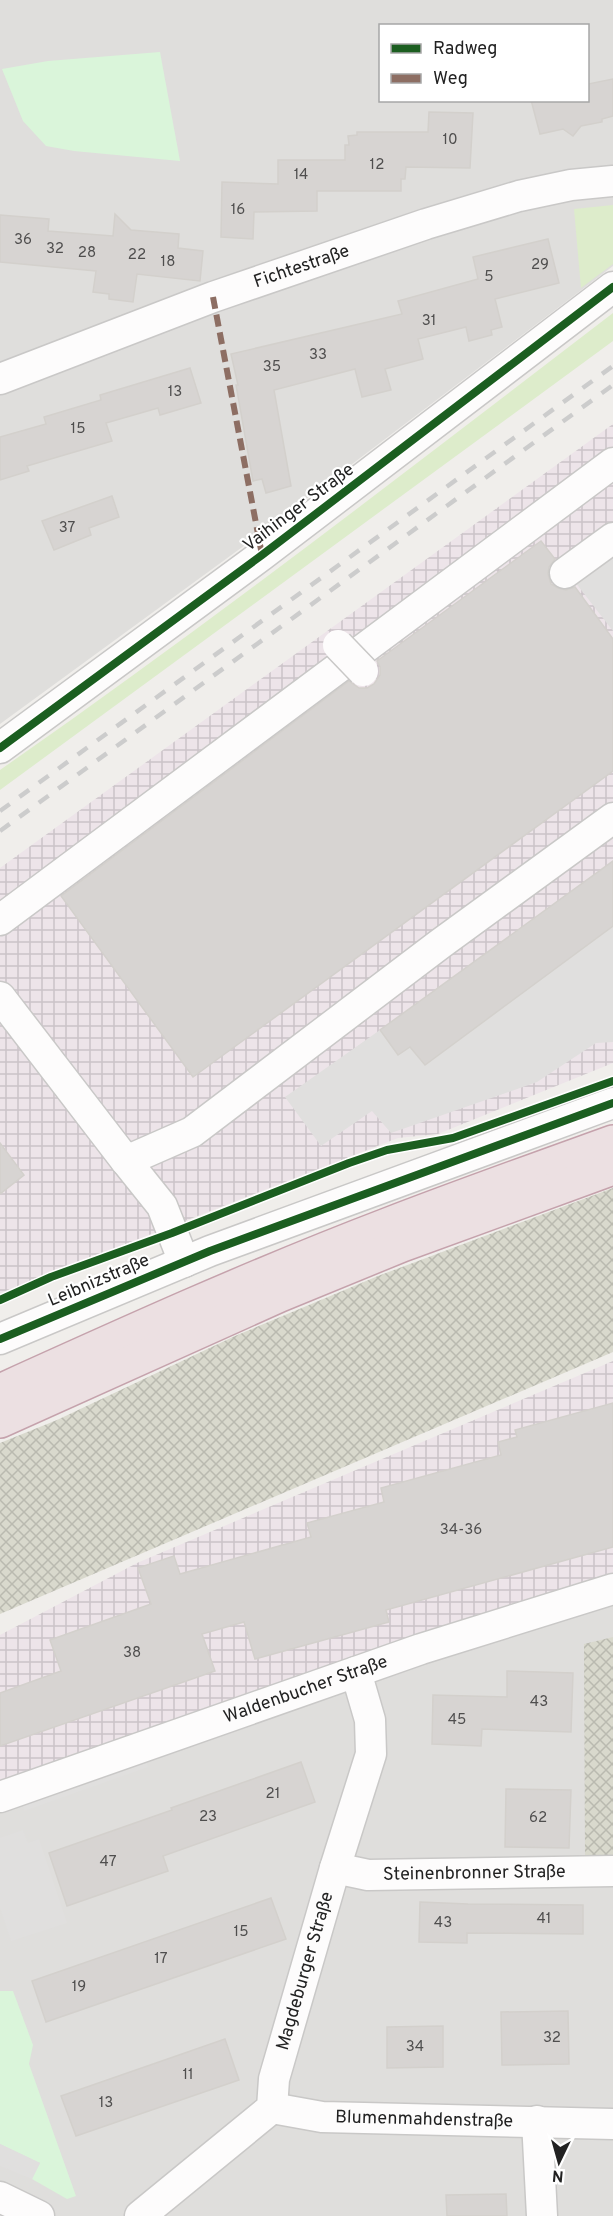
<svg xmlns="http://www.w3.org/2000/svg" width="613" height="2216" font-family="Overpass,sans-serif">
<style>
.residential{fill:#dfdedc;fill-rule:evenodd}
.industrial{fill:url(#industrial-grid)}
.construction{fill:url(#construction-cross-hatch)}
.grass{fill:#ddeccb}
.park{fill:#daf5da}
.parking{fill:#e0dfde}
.building{fill:#d7d4d2;stroke:#d3d0cc;stroke-width:1.5}
.lines{fill:none;stroke-linecap:round;stroke-linejoin:round}
.minor-casing{stroke:#c9c8c7;stroke-width:33}
.highway-casing{stroke:#c5a2ac;stroke-width:36}
.minor{stroke:#fdfcfc;stroke-width:30}
.highway{stroke:#ece0e2;stroke-width:33}
.rail{stroke:#ccc;stroke-width:4.5;stroke-dasharray:12 12;stroke-linecap:butt}
.minor-bridge-casing{stroke:#c9c8c7;stroke-width:33;stroke-linecap:butt}
.minor-bridge{stroke:#fdfcfc;stroke-width:30}
.quiet{stroke:#8d6e63;stroke-width:6;stroke-dasharray:12 6;stroke-linecap:butt}
.cycleway-casing{stroke:#fff;stroke-width:11}
.cycleway{stroke:#1b5e20;stroke-width:8}
.labels{text-anchor:middle;dominant-baseline:central;stroke-width:4.5;stroke-linejoin:round;paint-order:stroke}
.number-label{font-size:15px;fill:#4f4e4e}
.street-label{font-size:18px;fill:#222;stroke:#fff}
</style>
<defs>
<pattern id="industrial-grid" width="8" height="8" patternUnits="userSpaceOnUse" patternTransform="scale(1.5)"><rect width="8" height="8" fill="#ede4e9"/><path d="M0 4h8M4 0v8" fill="none" stroke="#cbc3c8"/></pattern>
<pattern id="construction-cross-hatch" width="8" height="8" patternUnits="userSpaceOnUse" patternTransform="scale(1.5)"><rect width="8" height="8" fill="#d9d9cd"/><path d="M0 0l8 8M0 8l8-8" fill="none" stroke="#babab0"/></pattern>
</defs>
<rect width="100%" height="100%" fill="#f0eeeb"/>
<g class="residential">
<path d="M0 0H613V266L256 537 0 724ZM380 26H588V100H380Z"/>
<path d="M613 1579V2216H0V1788Z"/>
</g>
<g class="industrial">
<path d="M613 424V1063L438 1134 398 1138 0 1293V868Z"/>
<path d="M613 1361V1579L0 1788V1635L137 1563Z"/>
</g>
<g class="construction">
<path d="M613 1188V1352L0 1614V1443L57 1420 235 1336 378 1276Z"/>
<path d="M613 1637V1858H585L584 1644Z"/>
</g>
<g class="grass">
<path d="M613 205V264L581 288 574 209Z"/>
<path d="M613 313V341L0 790V770C209 624 411 468 613 313Z"/>
</g>
<g class="park">
<path d="M160 52 180 161 74 151 46 146 23 121 2 69 48 61Z"/>
<path d="M0 1991H13L33 2045 29 2064 76 2196 67 2199 32 2179 40 2163 0 2144Z"/>
</g>
<g class="parking">
<path d="M613 552V631L575 582Z"/>
<path d="M613 926V1042L596 1043 537 1082 391 1133 372 1111 321 1146 285 1097 380 1030 398 1055 410 1047 425 1065Z"/>
<path d="M145 1758 148 1767 24 1811 21 1800Z"/>
<path d="M23 1830 28 1843 39 1839 67 1923 11 1941 0 1908V1838Z"/>
<path d="M0 2144 40 2163 32 2179 0 2166Z"/>
</g>
<g class="building">
<path d="M613 79V116L602 119V122L581 126 573 136 563 129 540 134 531 100H588V84Z"/>
<path d="M429 112 473 113 470 168 406 167 405 179H401V191H317V211L254 212 253 239 221 237 222 182 278 184V160H345V145H349L348 136 357 135V132H428Z"/>
<path d="M115 214 131 230 179 234 178 248 203 251 200 281 137 274 133 302 109 299V294L93 292 96 271 0 262V215L49 219 48 231 113 236Z"/>
<path d="M548 239 559 283 495 299 502 327 491 330 492 335 469 341 466 327 418 339 423 359 385 369 391 390 362 397 355 369 274 390 291 486 266 493 262 479 253 481 236 385H238L231 354 402 314 398 301 478 279 473 257Z"/>
<path d="M190 368 201 403 160 415 158 408 106 423 112 441 27 466 29 471 0 480V437L46 424 44 417 101 400 100 395Z"/>
<path d="M112 496 119 517 89 528 91 535 54 550 42 521Z"/>
<path d="M541 541 555 559 549 567 548 574 551 584 558 588 566 590 575 587 613 639V771L193 1077 61 896 349 681 359 688H367L374 684 380 675V667L377 661Z"/>
<path d="M613 861V926L425 1065 410 1047 398 1055 380 1030Z"/>
<path d="M0 1143 24 1175 0 1194Z"/>
<path d="M613 1403V1547L386 1610 389 1622 255 1659 244 1622 202 1634 215 1671 0 1746V1693L61 1671 50 1640 151 1604 138 1568 174 1556 180 1574 311 1537 307 1523 384 1502 381 1488 501 1455 498 1442 517 1437 515 1430Z"/>
<path d="M507 1671 573 1673 571 1732 482 1729 481 1746 432 1744 433 1695 507 1697Z"/>
<path d="M301 1762 315 1802 163 1856 168 1871 67 1906 49 1853 172 1810 171 1808Z"/>
<path d="M506 1789 571 1790 569 1848 505 1847Z"/>
<path d="M271 1898 286 1939 46 2022 32 1981Z"/>
<path d="M420 1902 468 1904 583 1905V1934L467 1933V1943L419 1942Z"/>
<path d="M568 2011 569 2064 502 2065 501 2012Z"/>
<path d="M443 2026V2067L387 2068V2027Z"/>
<path d="M225 2039 239 2080 76 2136 61 2096Z"/>
<path d="M506 2194 507 2216H447L446 2195Z"/>
</g>
<g class="lines">
<defs>
<g id="minor">
<path id="s1" d="M0 379 213 297 426 224 519 196 571 185 613 181"/>
<path d="M565 573 613 538"/>
<path d="M0 748 262 555 613 287"/>
<path d="M0 920 613 463"/>
<path d="M0 997 126 1161 192 1132 440 944 613 818"/>
<path d="M126 1161 162 1206 184 1262"/>
<path d="M0 1339 210 1251 613 1103"/>
<path id="s2" d="M0 1797 421 1649 613 1589"/>
<path id="s3" d="M335 1868 368 1875 613 1871"/>
<path id="s4" d="M272 2108 322 2117 613 2124"/>
<path d="M537 2121 542 2216"/>
<path d="M0 2197 39 2216"/>
<path id="s5" d="M140 2216 272 2108 274 2079 335 1868 371 1754 370 1720 356 1672"/>
</g>
<g id="highway">
<path d="M0 1391C128 1333 256 1275 387 1225 462 1196 538 1169 613 1142"/>
<path d="M0 1421 280 1295 402 1245 613 1168"/>
</g>
</defs>
<use href="#minor" class="minor-casing"/>
<use href="#highway" class="highway-casing"/>
<use href="#minor" class="minor"/>
<use href="#highway" class="highway"/>
<g class="rail">
<path d="M0 811 613 366"/>
<path d="M0 831 613 385"/>
</g>
<defs>
<path id="minor-bridge" d="M338 645 363 671"/>
</defs>
<use href="#minor-bridge" class="minor-bridge-casing"/>
<use href="#minor-bridge" class="minor-bridge"/>
<path class="quiet" d="M213 297 262 555"/>
<defs>
<g id="cycleway">
<path d="M0 748 262 555 613 287"/>
<path d="M0 1300 51 1277 172 1233 349 1163 387 1150 453 1138 613 1081"/>
<path d="M0 1339 210 1251 613 1103"/>
</g>
</defs>
<use href="#cycleway" class="cycleway-casing"/>
<use href="#cycleway" class="cycleway"/>
</g>
<g class="labels">
<g class="number-label">
<text x="450" y="140">10</text>
<text x="377" y="165">12</text>
<text x="301" y="175">14</text>
<text x="238" y="210">16</text>
<text x="23" y="240">36</text>
<text x="55" y="249">32</text>
<text x="87" y="253">28</text>
<text x="137" y="255">22</text>
<text x="168" y="262">18</text>
<text x="540" y="265">29</text>
<text x="489" y="277">5</text>
<text x="429" y="321">31</text>
<text x="318" y="355">33</text>
<text x="272" y="367">35</text>
<text x="175" y="392">13</text>
<text x="78" y="429">15</text>
<text x="67" y="528">37</text>
<text x="461" y="1530">34-36</text>
<text x="132" y="1653">38</text>
<text x="539" y="1702">43</text>
<text x="457" y="1720">45</text>
<text x="273" y="1794">21</text>
<text x="208" y="1817">23</text>
<text x="538" y="1818">62</text>
<text x="108" y="1862">47</text>
<text x="544" y="1919">41</text>
<text x="443" y="1923">43</text>
<text x="241" y="1932">15</text>
<text x="161" y="1959">17</text>
<text x="79" y="1987">19</text>
<text x="552" y="2038">32</text>
<text x="415" y="2047">34</text>
<text x="188" y="2075">11</text>
<text x="106" y="2103">13</text>
</g>
<g class="street-label">
<text stroke="none"><textPath href="#s1" startOffset="322">Fichtestraße</textPath></text>
<text transform="translate(299 508) rotate(-37)">Vaihinger Straße</text>
<text transform="translate(99 1281) rotate(-23)">Leibnizstraße</text>
<text stroke="none"><textPath href="#s2" startOffset="324">Waldenbucher Straße</textPath></text>
<text stroke="none"><textPath href="#s3" startOffset="140">Steinenbronner Straße</textPath></text>
<text stroke="none"><textPath href="#s5" startOffset="312">Magdeburger Straße</textPath></text>
<text stroke="none"><textPath href="#s4" startOffset="153">Blumenmahdenstraße</textPath></text>
</g>
</g>
<rect x="379" y="24" width="210" height="78" fill="#ffffff" stroke="#a7a7a7" stroke-width="1.5"/>
<rect x="391" y="44" width="30" height="9" fill="#1b5e20" stroke="#a7a7a7" stroke-width="1.5"/>
<text x="433" y="54" font-size="18" fill="#222222">Radweg</text>
<rect x="391" y="74" width="30" height="9" fill="#8d6e63" stroke="#a7a7a7" stroke-width="1.5"/>
<text x="433" y="84" font-size="18" fill="#222222">Weg</text>
<g transform="translate(559 2162) rotate(185)" stroke="#ffffff" stroke-width="4.5" paint-order="stroke">
<path d="M0-4.5L10 22L0 15L-10 22Z" fill="#222222"/>
<text y="-9" font-size="16" font-weight="bold" text-anchor="middle" fill="#222222">N</text>
</g>
</svg>
